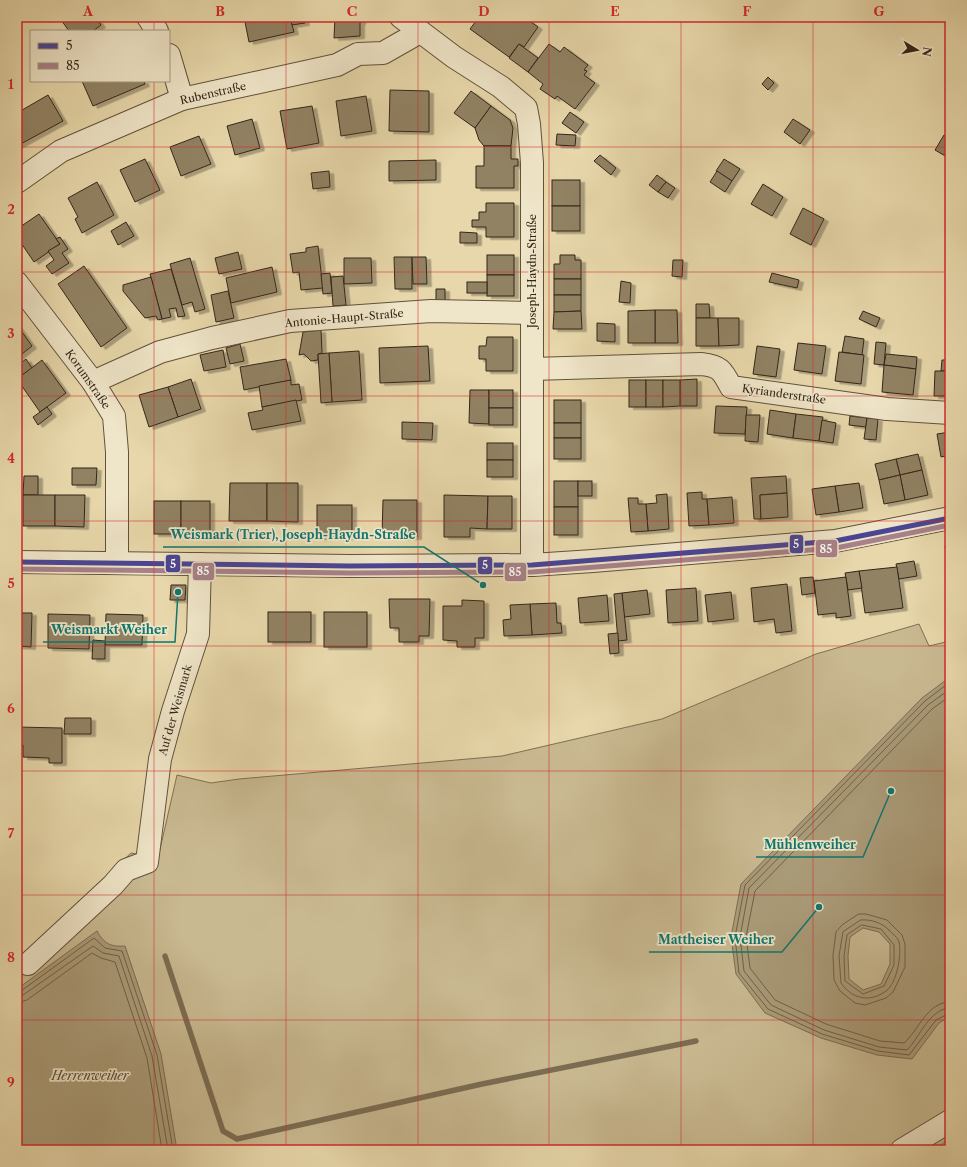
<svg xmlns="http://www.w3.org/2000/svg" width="967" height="1167" font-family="'Libre Caslon Text',serif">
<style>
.green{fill:#c9b991;stroke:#7e7054}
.water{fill:#aa9b78;stroke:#7b6c52;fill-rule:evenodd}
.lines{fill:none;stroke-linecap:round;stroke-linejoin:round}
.shore{stroke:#6f6048;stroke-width:1}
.stream{stroke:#7b6c52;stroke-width:5.5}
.building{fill:#918264;stroke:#342618;filter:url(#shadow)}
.minor-casing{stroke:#61523c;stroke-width:24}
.minor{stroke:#efe5c8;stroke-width:22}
.bus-1-casing{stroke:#efe5c8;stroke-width:8}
.bus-2-casing{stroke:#efe5c8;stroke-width:8}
.bus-1{stroke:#4a4594;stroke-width:5}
.bus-2{stroke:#a88189;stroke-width:5}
.grid{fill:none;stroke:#d62828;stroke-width:1;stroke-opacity:0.55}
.labels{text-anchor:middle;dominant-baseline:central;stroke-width:3.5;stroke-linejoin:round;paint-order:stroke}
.street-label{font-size:11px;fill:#342618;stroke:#efe5c8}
.water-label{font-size:12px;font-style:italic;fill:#574935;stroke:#efe5c8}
.leader{fill:none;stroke:#0f766e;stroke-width:1.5}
.callout-dot{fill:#0f766e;stroke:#efe5c8;stroke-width:1.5}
.callout-label{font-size:12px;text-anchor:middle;font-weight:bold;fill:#0f766e;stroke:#efe5c8;stroke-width:3.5;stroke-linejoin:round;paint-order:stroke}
.line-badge{stroke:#efe5c8;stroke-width:1.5}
.badge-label{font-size:11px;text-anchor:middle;font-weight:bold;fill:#fff}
.neatline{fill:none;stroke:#d62828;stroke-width:1.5}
.grid-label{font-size:13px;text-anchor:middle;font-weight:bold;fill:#d62828}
</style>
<defs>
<filter id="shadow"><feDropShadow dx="4.5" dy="2.5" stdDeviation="0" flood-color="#0004"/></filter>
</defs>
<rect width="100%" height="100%" fill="#e7d7aa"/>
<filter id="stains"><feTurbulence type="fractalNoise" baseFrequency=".005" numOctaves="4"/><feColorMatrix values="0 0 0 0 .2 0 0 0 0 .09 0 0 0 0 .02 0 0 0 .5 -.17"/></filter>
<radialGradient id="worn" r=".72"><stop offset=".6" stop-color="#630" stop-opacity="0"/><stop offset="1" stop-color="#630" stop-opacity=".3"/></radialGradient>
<path class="green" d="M919 624 929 646 950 641V1139L933 1150H17V960L131 853 158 858 177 775 211 783 239 779 502 756 662 719 816 654Z"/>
<g class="water">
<path d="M950 677V1016L939 1023 912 1059 877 1055 821 1038 765 1013 736 974 731 937 741 884 922 698ZM863 928 879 932 890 944V964L881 984 863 990 849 979 848 956 850 937Z"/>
<path d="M97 931C104 944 111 947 125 946L161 1054 177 1150H17V989Z"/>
</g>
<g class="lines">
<g class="shore">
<path d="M950 682 925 701 745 885 735 937 739 973 768 1009 822 1034 878 1051 909 1055 936 1020 950 1013"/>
<path d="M950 689 928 705 749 888 740 937 744 971 771 1005 824 1030 879 1047 907 1050C920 1037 929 1009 950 1008"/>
<path d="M950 696 932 709 755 891 746 937 750 968 775 1000 826 1024 880 1041 904 1043C919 1030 927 1002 950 1002"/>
<path d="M859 914H866L887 920 902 935 905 944V967L893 992 886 998 865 1005 855 1003 840 991 834 980 833 955 836 932 842 925Z"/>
<path d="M861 920C871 919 882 923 889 930 892 934 898 937 899 942 902 954 897 983 886 991 870 1003 852 999 841 983L839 956 843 932Z"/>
<path d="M862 925 881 929 894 945V965L884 986 863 994 845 981 844 956 847 935Z"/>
<path d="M17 992 21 991 94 938 105 948 122 951 157 1055 173 1150"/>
<path d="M17 997 23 995 93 946 103 953 119 956 152 1056 168 1150"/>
<path d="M17 1003 27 1000 92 953 101 958 115 962 147 1058 162 1150"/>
</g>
<path class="stream" d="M165 956 223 1131 237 1139 482 1084 696 1041"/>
</g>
<g class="building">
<path d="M59 17H95L101 25 93 31H69Z"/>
<path d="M244 17H290L294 32 249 42Z"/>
<path d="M290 17H304L305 23 292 25Z"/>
<path d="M364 17 360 23V36L334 38 335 17Z"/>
<path d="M479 17H524L538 27 524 47 519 44 509 57 470 29Z"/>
<path d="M519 44 538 58 528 72 509 58Z"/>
<path d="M549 44 560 52 564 47 588 65 584 70 587 71 584 75 595 83 575 109 557 96 555 99 540 89 543 84 528 72Z"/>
<path d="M768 77 774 83 768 90 762 84Z"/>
<path d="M82 81H144L145 84 93 106Z"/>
<path d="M390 90 429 91V132L389 131Z"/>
<path d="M471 91 491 106 475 128 454 113Z"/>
<path d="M48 95 63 121 17 146V113Z"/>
<path d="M366 96 372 131 341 136 336 101Z"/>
<path d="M312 106 319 143 287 149 280 111Z"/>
<path d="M491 106 510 120 513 128 511 146H484L479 140 475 128Z"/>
<path d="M570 112 584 122 576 133 562 123Z"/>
<path d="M252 119 260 148 235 155 227 126Z"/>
<path d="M793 119 810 130 800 144 784 132Z"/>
<path d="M557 134 576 135 575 146 556 145Z"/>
<path d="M944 135 950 139 949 158 935 150Z"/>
<path d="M199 136 211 164 181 176 170 147Z"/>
<path d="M484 146H511V159H518V166H514V188H476V166H484Z"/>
<path d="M600 155 616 168 611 175 594 161Z"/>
<path d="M145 159 160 190 135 202 120 170Z"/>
<path d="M724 159 740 169 732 181 716 171Z"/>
<path d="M436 160V180L389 181V161Z"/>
<path d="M329 171 330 187 313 189 311 173Z"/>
<path d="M717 171 732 181 725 192 710 182Z"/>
<path d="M657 175 666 182 658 192 649 185Z"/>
<rect x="552" y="180" width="28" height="26"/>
<path d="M97 182 114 215 82 233 75 219 78 217 68 198Z"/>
<path d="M666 182 675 188 668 198 658 192Z"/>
<path d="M763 184 783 197 772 216 751 204Z"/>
<path d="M486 203H514V237H486V227H472V220H479V212H486Z"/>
<rect x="552" y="206" width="28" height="25"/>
<path d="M803 208 824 219 811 245 790 234Z"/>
<path d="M39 214 60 244 34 262 17 237V229Z"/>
<path d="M126 222 134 236 118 245 111 231Z"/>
<path d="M460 232 477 233V243H460Z"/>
<path d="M60 237 68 249 62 253 69 263 52 274 46 266 54 260 48 251 60 244 56 239Z"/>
<path d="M318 246 323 288 301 290 299 272 293 273 290 254 306 252V248Z"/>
<path d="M238 252 242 269 219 274 215 258Z"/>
<rect x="487" y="255" width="27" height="20"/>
<path d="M560 255H575V260H581V279H554V264H560Z"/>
<path d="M394 257H412V289H395Z"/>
<path d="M412 257H426L427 284H413Z"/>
<path d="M190 258 205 309 195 312 192 302 182 305 170 264Z"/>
<path d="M344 258H371L372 283 344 284Z"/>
<path d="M673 260H683L682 277 672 276Z"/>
<path d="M84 266 127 328 101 347 58 284Z"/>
<path d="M272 267 277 292 231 303 226 278Z"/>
<path d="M171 269 185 316 178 317 176 308 169 309 171 317 162 319 150 274Z"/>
<path d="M330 273 332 293 323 294 321 274Z"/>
<path d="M772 273 799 280 797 288 769 282Z"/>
<rect x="487" y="275" width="27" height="21"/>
<path d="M343 276 346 305 333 306 331 277Z"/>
<path d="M151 277 162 319 158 320 156 316 145 318 123 291V285Z"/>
<rect x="554" y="279" width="27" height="16"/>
<path d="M621 281 631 283 630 303 619 302Z"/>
<rect x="467" y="282" width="20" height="11"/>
<path d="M436 289H445V304L436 303Z"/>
<path d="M228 291 234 318 216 322 211 295Z"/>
<path d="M554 295H581V311L554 312Z"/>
<path d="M696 304H709L710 318H696Z"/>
<path d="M655 310H677L678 343H655Z"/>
<path d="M655 310V343H628V311Z"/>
<path d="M581 311 582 329H553L554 312Z"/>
<path d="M863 311 880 318 876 327 859 319Z"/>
<path d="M696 318H718L719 346H696Z"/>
<path d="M718 318H739V345L719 346Z"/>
<path d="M597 323 615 324V342L597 341Z"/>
<path d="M17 325 32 346 17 358Z"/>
<path d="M321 330 322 353 318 354V360L311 361 304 354 299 355 303 332Z"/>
<path d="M845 336 864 339 862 355 842 352Z"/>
<path d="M487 337H513V371H486V359H479V346H486Z"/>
<path d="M876 342 886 343 884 365 874 364Z"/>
<path d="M798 343 826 346 822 374 794 370Z"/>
<path d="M240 344 244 361 230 364 226 348Z"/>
<path d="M428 346 430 381 380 383 379 348Z"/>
<path d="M757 346 780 349 776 377 753 374Z"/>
<path d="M223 350 226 367 204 371 200 355Z"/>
<path d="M359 351 362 400 332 402 329 353Z"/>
<path d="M839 352 864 355 861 384 835 381Z"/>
<path d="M329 353 332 402 321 403 318 354Z"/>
<path d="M886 354 917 357 916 369 884 365Z"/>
<path d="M26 359 32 368 17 379V366Z"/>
<path d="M286 359 291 380 244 390 240 367Z"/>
<path d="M42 360 66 393 40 412 17 379Z"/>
<path d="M942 360H950V371H941Z"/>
<path d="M884 365 916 369 913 395 882 392Z"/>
<path d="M935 371H950V396H934Z"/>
<path d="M191 379 201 409 178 417 168 387Z"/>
<path d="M697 379V406H680V380Z"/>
<path d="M291 380V385L299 384 302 400 262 407 259 386Z"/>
<rect x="629" y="380" width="17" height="27"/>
<rect x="646" y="380" width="17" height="27"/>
<path d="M663 380H680V406L663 407Z"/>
<path d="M168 387 178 417 149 427 139 395Z"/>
<path d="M470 390H489V424L469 423Z"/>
<rect x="489" y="390" width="24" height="18"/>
<path d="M296 400 301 421 252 430 248 413 263 410 262 407Z"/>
<rect x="554" y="400" width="27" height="23"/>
<path d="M716 406 747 407 745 434 714 433Z"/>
<path d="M47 407 52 414 38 425 33 417Z"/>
<rect x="489" y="408" width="24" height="17"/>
<path d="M770 410 796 414 793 438 767 434Z"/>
<path d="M796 414 823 417 819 441 793 438Z"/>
<path d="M746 415H760L758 442 745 441Z"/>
<path d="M850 416 867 418 866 427 849 425Z"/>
<path d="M867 418 878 419 876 440 864 439Z"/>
<path d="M822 420 836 423 833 443 819 441Z"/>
<path d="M402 422 433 423 432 440 402 439Z"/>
<rect x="554" y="423" width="27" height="15"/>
<path d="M950 432V455L941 457 937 434Z"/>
<rect x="554" y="438" width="27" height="21"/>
<rect x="487" y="443" width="26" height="17"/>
<path d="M918 454 922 470 900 475 896 459Z"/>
<path d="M896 459 900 475 879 480 875 464Z"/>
<rect x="487" y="460" width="26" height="17"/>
<path d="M72 468H97L96 485H72Z"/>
<path d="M922 470 928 495 905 500 900 475Z"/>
<path d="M900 475 905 500 884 504 879 480Z"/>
<path d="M24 476H38V495H23Z"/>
<path d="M786 476 787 493 760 495 761 519H754L751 478Z"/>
<rect x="554" y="481" width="24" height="26"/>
<rect x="578" y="481" width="14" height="15"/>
<path d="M230 483H267V521H229Z"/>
<path d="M267 483H298V522L267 521Z"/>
<path d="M859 483 863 508 839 512 835 486Z"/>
<path d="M835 486 839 512 816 515 812 489Z"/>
<path d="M702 492V499H707L709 525 689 526 687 493Z"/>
<path d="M787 493 788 517 761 519 760 495Z"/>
<path d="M667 494 669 529 648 531 646 504 657 503 656 495Z"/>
<rect x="23" y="495" width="32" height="31"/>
<path d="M55 495H85L84 527 55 526Z"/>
<path d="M444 495 488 496 487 529 470 528V537H444Z"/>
<path d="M488 496H512V529H487Z"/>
<path d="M732 497 734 523 709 525 707 499Z"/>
<path d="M628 498H638V504H646L648 531 631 532Z"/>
<path d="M383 500H417V537H382Z"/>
<rect x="154" y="501" width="27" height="33"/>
<rect x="181" y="501" width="29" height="33"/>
<rect x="317" y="505" width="35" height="32"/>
<rect x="554" y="507" width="24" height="28"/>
<path d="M950 545V572L945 546Z"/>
<path d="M914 561 917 576 899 579 896 564Z"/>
<path d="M897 567 903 608 865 613 859 571Z"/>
<path d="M859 571 862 588 848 590 845 573Z"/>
<path d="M813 577 815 593 802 595 800 578Z"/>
<path d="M846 577 851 616 836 618V613L818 615 814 581Z"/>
<path d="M787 584 792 631 776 633 774 619 754 622 751 588Z"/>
<path d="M171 585H186L185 600H170Z"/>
<path d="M696 588 698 621 668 623 666 590Z"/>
<path d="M647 590 650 614 624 617 622 593Z"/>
<path d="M731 592 734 619 708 622 705 595Z"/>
<path d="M622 593 627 640 618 641 614 594Z"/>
<path d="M607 595 609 621 580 623 578 598Z"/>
<path d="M389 599H430L429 636H419V642H399V628H390Z"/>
<path d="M462 600 484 601V638H475V647H457V641L443 640V606H462Z"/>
<path d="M556 603 557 623H561L562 633 532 635 530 604Z"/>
<path d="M530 604 532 635 504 636 503 620 511 619 510 605Z"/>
<rect x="268" y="612" width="43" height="30"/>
<rect x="324" y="612" width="43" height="35"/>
<path d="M17 613H32L31 647 17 646Z"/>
<path d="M48 614 90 615 89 649 48 648Z"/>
<path d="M106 614 143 615 142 645H105Z"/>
<path d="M618 633 619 653 610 654 608 634Z"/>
<path d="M93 640 105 641V659H92Z"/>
<path d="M65 718H91V734H64Z"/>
<path d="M17 727 62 728V763H49V758L23 757V745H17Z"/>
</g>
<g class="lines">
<defs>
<g id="minor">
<path d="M148 17 157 31"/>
<path d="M401 17 454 57 501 87 526 108 529 124 532 163V565"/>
<path d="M169 55 182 99"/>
<path d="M17 182 61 151 182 99 337 65 358 54 383 53 420 32"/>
<path d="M17 283 93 382 114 416 117 452V563"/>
<path d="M532 369 701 364C720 366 722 370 731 387L887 409 950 413"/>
<path d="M93 382 160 352 212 338 290 321 431 311 532 313"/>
<path d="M17 562 350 566 532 565 593 561 835 541 950 518"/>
<path d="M28 964 113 885 126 870 147 862 160 759 173 711 198 634 200 564"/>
<path d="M902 1150 950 1121"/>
</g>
</defs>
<use href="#minor" class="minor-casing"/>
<use href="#minor" class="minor"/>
<defs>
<path id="bus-1" d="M17 562 350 566 532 565 835 541 950 518"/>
<path id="bus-2" d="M17 569 350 573 532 572 836 548 950 525"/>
</defs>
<use href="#bus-1" class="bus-1-casing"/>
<use href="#bus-2" class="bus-2-casing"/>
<use href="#bus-1" class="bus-1"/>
<use href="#bus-2" class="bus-2"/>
</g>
<path class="grid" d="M154 17V31M286 17V1150M418 17V1150M549 17V1150M681 17V1150M813 17V1150M154 81V1150M17 147H950M17 272H950M17 396H950M17 521H950M17 646H950M17 771H950M17 895H950M17 1020H950"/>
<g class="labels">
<g class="street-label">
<text transform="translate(213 93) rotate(-13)">Rubenstraße</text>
<text transform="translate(532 271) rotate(-90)">Joseph-Haydn-Straße</text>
<text transform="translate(344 318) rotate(-5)">Antonie-Haupt-Straße</text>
<text transform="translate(88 379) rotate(55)">Korumstraße</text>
<text transform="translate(784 394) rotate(8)">Kyrianderstraße</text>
<text transform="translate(175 710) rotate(-74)">Auf der Weismark</text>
</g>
<g class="water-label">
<text x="90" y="1075">Herrenweiher</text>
</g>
</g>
<path class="leader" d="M483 585L424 547H163M178 592L175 642H43M891 791L863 857H756M819 907L782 952H649"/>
<g class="callout-dot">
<circle cx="483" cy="585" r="4"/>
<circle cx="178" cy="592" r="4"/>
<circle cx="891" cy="791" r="4"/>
<circle cx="819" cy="907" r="4"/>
</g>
<g class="callout-label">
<text x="293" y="539">Weismark (Trier), Joseph-Haydn-Straße</text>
<text x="109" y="634">Weismarkt Weiher</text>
<text x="810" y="849">Mühlenweiher</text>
<text x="716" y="944">Mattheiser Weiher</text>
</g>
<g class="line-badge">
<rect x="789" y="534" width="15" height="20" rx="4" fill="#4a4594"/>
<rect x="815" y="539" width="23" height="19" rx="4" fill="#a88189"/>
<rect x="165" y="554" width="16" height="19" rx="4" fill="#4a4594"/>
<rect x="477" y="556" width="16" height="19" rx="4" fill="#4a4594"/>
<rect x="192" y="562" width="23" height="19" rx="4" fill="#a88189"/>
<rect x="504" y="562" width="23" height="20" rx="4" fill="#a88189"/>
</g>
<g class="badge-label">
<text x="796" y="548">5</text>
<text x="826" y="553">85</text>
<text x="173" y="568">5</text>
<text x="485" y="569">5</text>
<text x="203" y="575">85</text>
<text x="515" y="576">85</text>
</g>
<rect width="967" height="1167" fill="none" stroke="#e7d7aa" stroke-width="44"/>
<rect x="30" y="30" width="140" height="52" fill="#efe5c8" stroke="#a49982"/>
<rect x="38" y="43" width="20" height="6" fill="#4a4594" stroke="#a49982"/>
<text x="66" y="50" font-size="12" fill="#342618">5</text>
<rect x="38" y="63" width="20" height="6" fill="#a88189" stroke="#a49982"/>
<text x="66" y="70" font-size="12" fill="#342618">85</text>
<g transform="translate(917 50) rotate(100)" stroke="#efe5c8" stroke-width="3" paint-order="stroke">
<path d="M0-3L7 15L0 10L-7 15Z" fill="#342618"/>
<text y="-6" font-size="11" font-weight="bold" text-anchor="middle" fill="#342618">N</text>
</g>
<rect x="22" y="22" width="923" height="1123" class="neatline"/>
<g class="grid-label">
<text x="88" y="16">A</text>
<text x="220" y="16">B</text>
<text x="352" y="16">C</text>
<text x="484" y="16">D</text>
<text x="615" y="16">E</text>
<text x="747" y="16">F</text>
<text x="879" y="16">G</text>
<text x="11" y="89">1</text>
<text x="11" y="214">2</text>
<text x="11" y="338">3</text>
<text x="11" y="463">4</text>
<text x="11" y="588">5</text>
<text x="11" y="713">6</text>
<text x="11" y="838">7</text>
<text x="11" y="962">8</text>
<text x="11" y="1087">9</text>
</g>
<rect width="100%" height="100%" filter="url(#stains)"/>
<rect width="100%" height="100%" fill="url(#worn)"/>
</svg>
